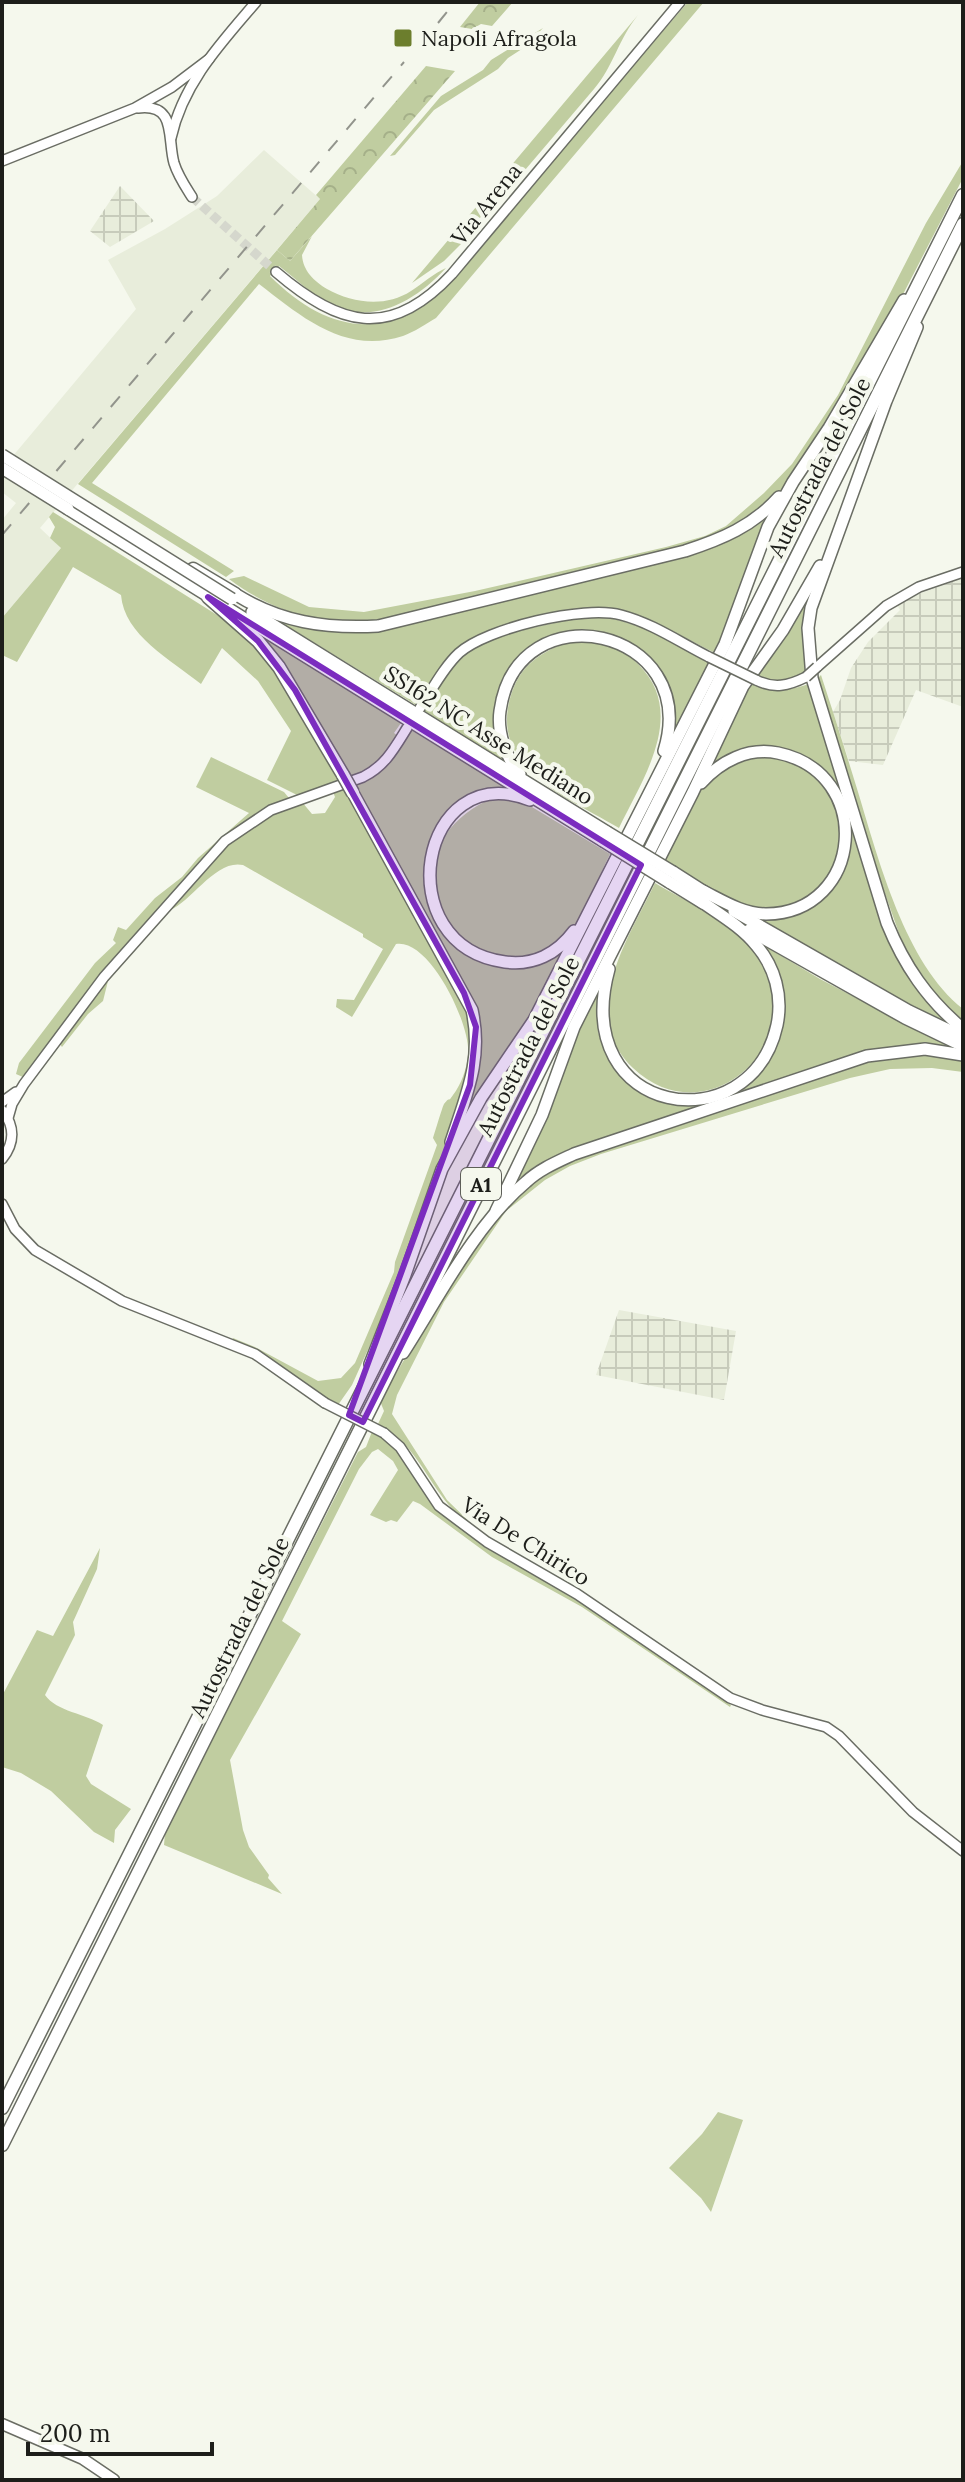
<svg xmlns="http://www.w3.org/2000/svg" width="965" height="2482" font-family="Lora,serif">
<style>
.built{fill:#e8eddb}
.industrial{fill:url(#industrial-grid)}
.green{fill:#c0cda0}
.forest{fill:url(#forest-crowns)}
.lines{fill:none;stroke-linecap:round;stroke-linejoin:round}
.tertiary-tunnel{stroke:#d5d7cd;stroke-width:9;stroke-dasharray:9 4.5;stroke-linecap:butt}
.tertiary-casing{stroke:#6a6d64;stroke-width:12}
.secondary-casing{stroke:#6a6d64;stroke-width:13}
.trunk-casing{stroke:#6a6d64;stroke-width:14}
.motorway-casing{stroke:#6a6d64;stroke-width:15}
.tertiary{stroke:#fff;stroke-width:9}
.secondary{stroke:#fff;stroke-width:10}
.trunk{stroke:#fff;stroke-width:11}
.motorway{stroke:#fff;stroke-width:12}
.rail{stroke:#92948c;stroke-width:2;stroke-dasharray:14 14;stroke-linecap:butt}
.tertiary-bridge-casing{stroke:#6a6d64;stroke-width:12;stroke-linecap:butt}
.trunk-bridge-casing{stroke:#6a6d64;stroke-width:14;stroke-linecap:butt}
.motorway-bridge-casing{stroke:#6a6d64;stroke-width:15;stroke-linecap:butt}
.tertiary-bridge{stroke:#fff;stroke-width:9}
.trunk-bridge{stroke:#fff;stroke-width:11}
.motorway-bridge{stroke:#fff;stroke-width:12}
.marked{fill:#7b2cbf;fill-opacity:0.2;stroke:#7b2cbf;stroke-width:6;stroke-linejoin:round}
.poi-dot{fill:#6c7e2d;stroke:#f5f8ed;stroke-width:3}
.labels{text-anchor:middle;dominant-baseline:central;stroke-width:8;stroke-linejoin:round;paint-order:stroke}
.shield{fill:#f5f8ed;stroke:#5e5f59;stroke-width:2}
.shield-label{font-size:20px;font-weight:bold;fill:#1d1e1a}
.poi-label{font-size:22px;fill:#1d1e1a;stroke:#f5f8ed;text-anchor:start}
.street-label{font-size:22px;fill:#1d1e1a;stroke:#f5f8ed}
</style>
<defs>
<pattern id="industrial-grid" width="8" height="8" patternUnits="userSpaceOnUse" patternTransform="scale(2)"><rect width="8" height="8" fill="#e8eddb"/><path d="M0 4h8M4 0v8" fill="none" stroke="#c7cbbb"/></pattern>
<pattern id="forest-crowns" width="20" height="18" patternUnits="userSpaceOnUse" patternTransform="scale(2)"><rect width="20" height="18" fill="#c0cda0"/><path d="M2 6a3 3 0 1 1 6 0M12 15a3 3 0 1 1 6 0" fill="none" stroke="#a5b089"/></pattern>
</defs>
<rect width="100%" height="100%" fill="#f5f8ed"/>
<path class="built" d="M264 150 320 199 40 528 61 548 2 618V520L16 503 2 492V469L136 309 108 260 165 229 217 196Z"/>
<g class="industrial">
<path d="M120 186 154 221 110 247 90 231Z"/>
<path d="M963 578V707L916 690 883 765 849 761 833 712 840 700 851 668 868 642 900 610 897 605 910 597Z"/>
<path d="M619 1310 736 1331 724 1400 596 1375Z"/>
</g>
<g class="green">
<path d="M688 2H704L436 318C426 324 414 332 403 336 345 355 302 317 259 284L92 483 234 571 226 577 78 484 277 250 290 261 312 236 302 255C303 271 314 281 327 289 352 303 385 308 411 291 422 284 434 273 446 268 410 307 361 331 313 294 302 285 291 275 279 266L270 276C319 325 375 344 434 298Z"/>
<path d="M638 15C619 38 613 67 594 89L467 238 444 261 412 283Z"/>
<path d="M543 28 525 47 508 58 498 69 434 110 395 155 390 156 441 96 483 70 491 60Z"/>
<path d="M963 161V178L880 339 793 482 761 510 710 540 386 622C325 626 279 616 229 579L244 576 309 607 364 612 475 591 666 547 705 536 726 526 764 493 792 464 838 395 926 223Z"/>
<path d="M775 507 715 653C686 639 656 620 626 611 590 601 490 624 460 647 441 661 429 685 416 705L282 623 372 630 416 623 696 553C726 542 750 527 775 507Z"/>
<path d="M53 512 233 625 267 656 341 781 299 796 267 780 291 731 258 681 222 648 201 684C171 660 124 635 121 595L73 567 17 662 2 655V618L61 548 50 538 55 527 49 517Z"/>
<path d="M808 596 810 597 805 628 806 671C788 682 774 684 755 675Z"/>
<path d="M589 615C634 619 672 641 711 662L676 731C674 726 676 716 674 708 671 690 661 672 649 659 627 634 582 620 552 638 544 643 536 651 528 657 514 669 504 677 498 695 492 716 501 736 506 756L501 760 423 711 460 656 488 638Z"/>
<path d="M254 630 401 723 394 733 398 736 378 763 351 778Z"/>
<path d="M571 641C596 641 619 645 638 664 688 713 643 778 619 828 567 797 486 768 512 692 522 663 543 651 571 641Z"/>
<path d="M821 675C834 714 846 753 858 792 879 861 905 963 963 1009V1022L944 1006 920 978 907 956 864 834 817 679Z"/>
<path d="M751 681C774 691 788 692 811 683L885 921 954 1027 903 1002 755 917C805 902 838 905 849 845 851 834 851 813 844 803 834 789 798 763 784 750L710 767Z"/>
<path d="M411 730 512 791 476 794 461 802 427 857 426 878 428 894 452 938 504 965 564 952 518 1036 464 1121 479 1064 480 1031 355 785 380 771Z"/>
<path d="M766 755 808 767 836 800 841 850 826 881 807 898 783 908 757 909 724 898 663 860C679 828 699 774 736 762 745 759 756 757 766 755Z"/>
<path d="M211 757 284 792 289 798 242 823 204 858 126 946 25 1078 16 1074 19 1063 95 963 116 943 113 940 118 927 126 930 155 898 182 877 198 858 249 813 196 787Z"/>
<path d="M347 788 469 1013 473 1062 403 1272 352 1385 338 1405 232 1342 233 1338 255 1347 318 1381 341 1378 355 1363 394 1272 395 1262 437 1145 433 1138C435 1132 442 1108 444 1104 451 1095 447 1104 453 1095 461 1085 467 1068 468 1055 472 1027 430 938 396 944L352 1017 336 1007 337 999 354 1000 383 949 363 937V934L243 865C216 859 192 901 170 910L108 981 103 1001 88 1014 62 1047 59 1043 116 967 229 842 260 819 302 802 312 814 325 813 335 797 333 792Z"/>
<path d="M494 797 522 801 610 854C598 878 585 916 567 935 486 1020 354 861 494 797Z"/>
<path d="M655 883C685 901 734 923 755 951 820 1035 710 1141 633 1068 621 1057 609 1037 608 1020 604 972 635 925 655 883Z"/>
<path d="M760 943 820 979 952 1048 910 1045 882 1048 569 1150 534 1167 515 1184 545 1115 570 1045 599 987C601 1000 596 1017 598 1031 605 1068 647 1084 676 1102L749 1080 783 1014Z"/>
<path d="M924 1053 963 1058V1072L932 1068 890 1069 850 1078 601 1154 570 1166 545 1180 506 1211 444 1302 397 1395 392 1414 447 1500 482 1534C466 1522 452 1511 441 1495 419 1465 411 1442 378 1424L384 1411 380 1401 439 1300 508 1202 539 1176 575 1157 835 1069 891 1055Z"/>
<path d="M373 1429 391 1439 453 1521 506 1559 574 1596 731 1705 730 1707 582 1607 492 1557 420 1504 413 1501 397 1522 391 1520 386 1522 370 1515 398 1470 393 1461 378 1449 372 1452 359 1469 282 1621 301 1634 230 1760 243 1830 249 1847 269 1875 268 1878 282 1894 164 1845 165 1833 358 1452 366 1447Z"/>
<path d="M100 1548 97 1569 73 1622 75 1635 45 1695C57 1712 85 1713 103 1725L86 1776 91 1784 131 1809 115 1830 114 1843 94 1832 51 1791 21 1773 2 1767V1696L37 1630 53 1636Z"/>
<path d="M718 2112 743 2120 711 2212 701 2198 669 2168 702 2134Z"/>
</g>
<g class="forest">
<path d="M480 2H513L492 26 481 24 472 29 460 27Z"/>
<path d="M426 66 455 71 290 261 277 250 320 199 316 195Z"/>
</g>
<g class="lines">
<path class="tertiary-tunnel" d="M192 197 276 272"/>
<defs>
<g id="tertiary">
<path d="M138 108C177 103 167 138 174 163 178 176 185 186 192 197"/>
<path d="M171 138C183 83 221 43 256 2"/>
<path d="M2 161 135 108 172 87 209 59"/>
<path d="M276 272C339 326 390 341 452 274L680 2"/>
<path d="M817 667 886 606 919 587 963 572"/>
<path d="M756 680C774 689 788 686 806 677"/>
<path d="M420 708C432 690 443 668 459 653 487 628 584 605 621 615 652 623 681 643 709 657"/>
<path d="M2 1102 16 1092"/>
<path d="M2 1110C15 1126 15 1143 2 1159"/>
<path d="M8 1118 12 1104 24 1084 104 977 225 841 271 810 363 777C385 766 394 749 407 728"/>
<path d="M2 1204 15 1229 35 1250 122 1301 255 1354 325 1403"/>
<path d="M384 1433 400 1447 439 1506 487 1542 577 1594 730 1698 762 1710 826 1727 839 1736 913 1812 963 1851"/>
</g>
<path id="secondary" d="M2 2424 83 2459 114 2480"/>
<g id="trunk">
<path d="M917 327 886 401 811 608 808 628 812 678 887 923C904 965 927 999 963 1029"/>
<path d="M68 509 603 841"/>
<path d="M235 594C280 622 325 629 378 626L685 551C722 539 753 526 779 497"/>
<path d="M252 612 607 832"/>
<path d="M520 774C506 758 497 732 500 711 517 588 702 627 664 751"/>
<path d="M701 783C721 761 748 747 778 753 875 773 864 913 766 914 743 914 723 901 703 891"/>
<path d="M353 793 472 1010C483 1060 466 1095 451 1142"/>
<path d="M530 800C419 757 386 946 505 962 533 966 557 954 574 931"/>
<path d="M673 872 709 895"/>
<path d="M669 882 703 903"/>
<path d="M734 911 909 1011 963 1037"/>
<path d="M749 930 905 1018 963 1046"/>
<path d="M609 969C568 1118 751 1144 777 1025 783 996 775 967 756 945 741 926 717 913 698 899"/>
<path d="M496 1211 542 1115 574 1027 693 792 743 686 783 630 820 566"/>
<path d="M403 1353C439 1297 475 1225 526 1182 540 1169 557 1162 574 1154L867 1056 925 1049 963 1055"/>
<path d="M370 1364 405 1275 442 1169 481 1098 534 1020 725 644 768 527 793 482 829 428 904 300"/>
</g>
<g id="motorway">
<path d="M193 569 235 594"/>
<path d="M208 597 258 641 279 667 343 775"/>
<path d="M2 2108 963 195"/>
<path d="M2 2145 963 224"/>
</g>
</defs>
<use href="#tertiary" class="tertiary-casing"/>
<use href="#secondary" class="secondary-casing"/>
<use href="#trunk" class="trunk-casing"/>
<use href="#motorway" class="motorway-casing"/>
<use href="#tertiary" class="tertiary"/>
<use href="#secondary" class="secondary"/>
<use href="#trunk" class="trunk"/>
<use href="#motorway" class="motorway"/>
<g class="rail">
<path d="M438 23 455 2"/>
<path d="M2 535 404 62"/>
</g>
<defs>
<g id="tertiary-bridge">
<path d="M709 657 756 680"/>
<path d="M806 677 817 667"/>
<path d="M325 1403 384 1433"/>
</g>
<g id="trunk-bridge">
<path d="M2 455 232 599"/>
<path d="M2 468 68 509"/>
<path d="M607 832 673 872"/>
<path d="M603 841 669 882"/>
</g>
<path id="motorway-bridge" d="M343 775 353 793"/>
</defs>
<use href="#tertiary-bridge" class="tertiary-bridge-casing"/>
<use href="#trunk-bridge" class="trunk-bridge-casing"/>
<use href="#motorway-bridge" class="motorway-bridge-casing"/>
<use href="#tertiary-bridge" class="tertiary-bridge"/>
<use href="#trunk-bridge" class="trunk-bridge"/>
<use href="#motorway-bridge" class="motorway-bridge"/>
</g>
<path class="marked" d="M208 597 641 865 363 1422 349 1415 470 1085 476 1027 464 993 295 690 258 641Z"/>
<rect class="poi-dot" x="393" y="28" width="20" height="20" rx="4"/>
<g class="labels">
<rect class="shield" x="461" y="1168" width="40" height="32" rx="6"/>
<g class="shield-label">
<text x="481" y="1184">A1</text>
</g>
<g class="poi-label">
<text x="421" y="38">Napoli Afragola</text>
</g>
<g class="street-label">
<text transform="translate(486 204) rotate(-51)">Via Arena</text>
<text transform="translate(819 467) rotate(-63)">Autostrada del Sole</text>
<text transform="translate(489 735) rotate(32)">SS162 NC Asse Mediano</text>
<text transform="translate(528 1046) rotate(-63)">Autostrada del Sole</text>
<text transform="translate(526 1541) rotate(32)">Via De Chirico</text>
<text transform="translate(239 1627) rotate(-64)">Autostrada del Sole</text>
</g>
</g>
<rect width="965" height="2482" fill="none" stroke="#1d1e1a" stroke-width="8"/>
<path d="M28 2442v12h184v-12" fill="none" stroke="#1d1e1a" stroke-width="4"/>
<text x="40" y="2442" font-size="24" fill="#1d1e1a" stroke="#f5f8ed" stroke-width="6" paint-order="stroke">200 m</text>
</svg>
